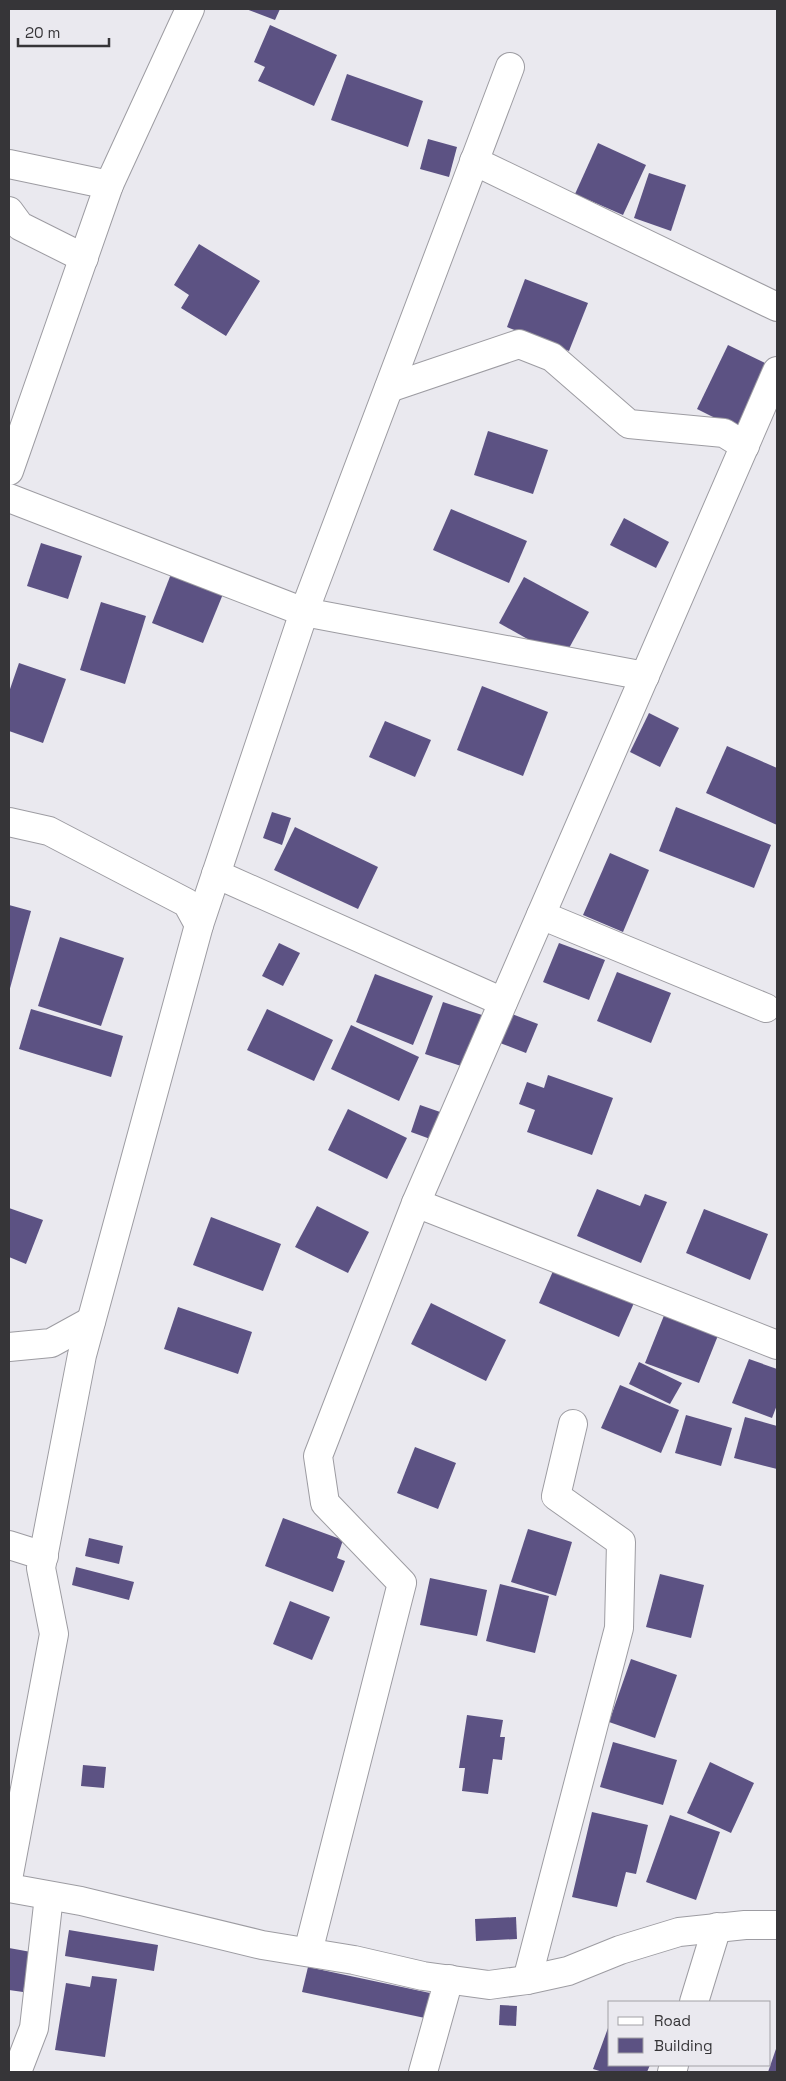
<svg xmlns="http://www.w3.org/2000/svg" width="786" height="2081" font-family="'Space Grotesk',sans-serif">
<style>
.building{fill:#5c5283}
.lines{fill:none;stroke-linecap:round;stroke-linejoin:round}
.street-casing{stroke:#9d9ca2;stroke-width:30}
.street{stroke:#fff;stroke-width:28}
</style>
<rect width="100%" height="100%" fill="#eae9ef"/>
<g class="building">
<path d="M246 9H280L275 20Z"/>
<path d="M270 25 337 55 314 106 258 81 265 67 254 62Z"/>
<path d="M347 74 423 101 408 147 331 120Z"/>
<path d="M428 139 457 147 449 177 420 169Z"/>
<path d="M598 143 646 165 623 215 575 194Z"/>
<path d="M649 173 686 185 671 231 634 218Z"/>
<path d="M199 244 260 281 226 336 181 308 189 295 174 285Z"/>
<path d="M525 279 588 303 569 351 507 327Z"/>
<path d="M728 345 773 367 741 431 697 409Z"/>
<path d="M488 431 548 450 533 494 474 475Z"/>
<path d="M451 509 527 541 509 583 433 550Z"/>
<path d="M624 518 669 542 656 568 610 545Z"/>
<path d="M41 543 82 556 68 599 27 586Z"/>
<path d="M171 574 223 594 203 643 152 623Z"/>
<path d="M524 577 589 612 563 659 499 623Z"/>
<path d="M101 602 146 616 125 684 80 670Z"/>
<path d="M19 663 66 679 43 743 9 731V692Z"/>
<path d="M482 686 548 712 523 776 457 750Z"/>
<path d="M649 713 679 728 660 767 630 752Z"/>
<path d="M385 721 431 740 415 777 369 757Z"/>
<path d="M727 746 777 768V825L706 793Z"/>
<path d="M676 807 771 845 754 888 659 851Z"/>
<path d="M272 812 291 818 282 845 263 838Z"/>
<path d="M295 827 378 867 358 909 274 870Z"/>
<path d="M610 853 649 870 623 932 583 915Z"/>
<path d="M9 905 31 911 9 992Z"/>
<path d="M60 937 124 958 101 1026 38 1006Z"/>
<path d="M279 943 300 953 283 986 262 976Z"/>
<path d="M559 943 605 960 589 1000 543 982Z"/>
<path d="M617 972 671 993 651 1043 597 1021Z"/>
<path d="M375 974 433 996 413 1045 356 1022Z"/>
<path d="M443 1002 482 1015 464 1067 425 1054Z"/>
<path d="M31 1009 123 1036 111 1077 19 1049Z"/>
<path d="M267 1009 333 1040 314 1081 247 1050Z"/>
<path d="M512 1014 538 1024 526 1053 500 1043Z"/>
<path d="M351 1025 419 1057 399 1101 331 1069Z"/>
<path d="M548 1075 613 1098 592 1155 527 1132 535 1110 519 1104 527 1082 544 1088Z"/>
<path d="M420 1105 443 1113 433 1140 411 1132Z"/>
<path d="M348 1109 407 1138 387 1179 328 1150Z"/>
<path d="M597 1189 640 1206 645 1194 667 1202 641 1263 577 1236Z"/>
<path d="M317 1206 369 1232 348 1273 295 1247Z"/>
<path d="M9 1208 43 1220 26 1264 9 1257Z"/>
<path d="M704 1209 768 1234 750 1280 686 1253Z"/>
<path d="M211 1217 281 1244 263 1291 193 1265Z"/>
<path d="M557 1262 637 1296 619 1337 539 1303Z"/>
<path d="M431 1303 506 1340 486 1381 411 1344Z"/>
<path d="M178 1307 252 1332 238 1374 164 1349Z"/>
<path d="M665 1313 719 1333 699 1383 645 1363Z"/>
<path d="M749 1359 777 1369V1405L772 1418 732 1403Z"/>
<path d="M639 1362 682 1383 670 1404 629 1384Z"/>
<path d="M620 1385 679 1410 661 1453 601 1428Z"/>
<path d="M686 1415 732 1428 721 1466 675 1453Z"/>
<path d="M745 1417 777 1426V1469L734 1458Z"/>
<path d="M415 1447 456 1463 438 1509 397 1493Z"/>
<path d="M283 1518 343 1540 337 1558 345 1561 333 1592 265 1566Z"/>
<path d="M528 1529 572 1542 556 1596 511 1582Z"/>
<path d="M89 1538 123 1546 119 1564 85 1556Z"/>
<path d="M76 1567 134 1582 129 1600 72 1585Z"/>
<path d="M660 1574 704 1585 691 1638 646 1627Z"/>
<path d="M430 1578 487 1590 477 1636 420 1625Z"/>
<path d="M500 1584 549 1596 535 1653 486 1641Z"/>
<path d="M290 1601 330 1617 312 1660 273 1644Z"/>
<path d="M631 1659 677 1675 655 1738 609 1722Z"/>
<path d="M467 1715 503 1720 500 1737H505L502 1760 493 1759 488 1794 462 1791 465 1768H459Z"/>
<path d="M613 1742 677 1760 663 1805 600 1787Z"/>
<path d="M710 1762 754 1783 731 1833 687 1813Z"/>
<path d="M83 1765 106 1767 104 1788 81 1786Z"/>
<path d="M592 1812 648 1825 636 1874 626 1872 617 1907 572 1897Z"/>
<path d="M670 1815 720 1832 696 1900 646 1882Z"/>
<path d="M516 1917 517 1939 476 1941 475 1919Z"/>
<path d="M69 1930 158 1945 154 1971 65 1956Z"/>
<path d="M9 1948 31 1952 23 1992 9 1990Z"/>
<path d="M308 1967 430 1993 425 2018 302 1992Z"/>
<path d="M92 1976 117 1979 105 2057 55 2050 66 1983 90 1987Z"/>
<path d="M500 2005 517 2006 516 2026 499 2025Z"/>
<path d="M608 2028 610 2029V2065H650L647 2072H603L593 2069Z"/>
<path d="M777 2046V2072H768Z"/>
</g>
<g class="lines">
<defs>
<g id="street">
<path d="M474 161 777 307"/>
<path d="M9 164 109 185"/>
<path d="M9 211 20 226 84 258"/>
<path d="M389 388 519 344 552 357 629 424 724 433 745 446"/>
<path d="M9 471 109 185 190 9"/>
<path d="M9 498 304 612 645 676"/>
<path d="M9 822 49 831 187 903 199 925"/>
<path d="M216 874 503 1002"/>
<path d="M541 915 766 1008"/>
<path d="M416 1203 777 1345"/>
<path d="M9 1347 51 1343 91 1321"/>
<path d="M9 1545 44 1556"/>
<path d="M9 1874 54 1634 41 1568 82 1355 199 925 304 612 510 67"/>
<path d="M9 1888 81 1901 262 1945 354 1960 423 1976 489 1985 527 1980 568 1971 620 1950 679 1932 745 1925H777"/>
<path d="M308 1952 402 1583 325 1503 318 1456 416 1203 777 371"/>
<path d="M527 1980 619 1628 621 1542 556 1496 573 1424"/>
<path d="M694 2002 717 1927"/>
<path d="M17 2072 34 2028 49 1896"/>
<path d="M423 2072 449 1979"/>
<path d="M672 2072 674 2065"/>
</g>
</defs>
<use href="#street" class="street-casing"/>
<use href="#street" class="street"/>
</g>
<rect width="786" height="2081" fill="none" stroke="#363538" stroke-width="20"/>
<rect x="608" y="2001" width="162" height="65" fill="#eae9ef" stroke="#a2a1a6"/>
<rect x="618" y="2017" width="25" height="8" fill="#ffffff" stroke="#a2a1a6"/>
<text x="654" y="2026" font-size="15" fill="#363538">Road</text>
<rect x="618" y="2038" width="25" height="15" fill="#5c5283" stroke="#a2a1a6"/>
<text x="654" y="2051" font-size="15" fill="#363538">Building</text>
<path d="M18 38v8h91v-8" fill="none" stroke="#363538" stroke-width="2.5"/>
<text x="25" y="38" font-size="15" fill="#363538" stroke="#eae9ef" stroke-width="4" paint-order="stroke">20 m</text>
</svg>
